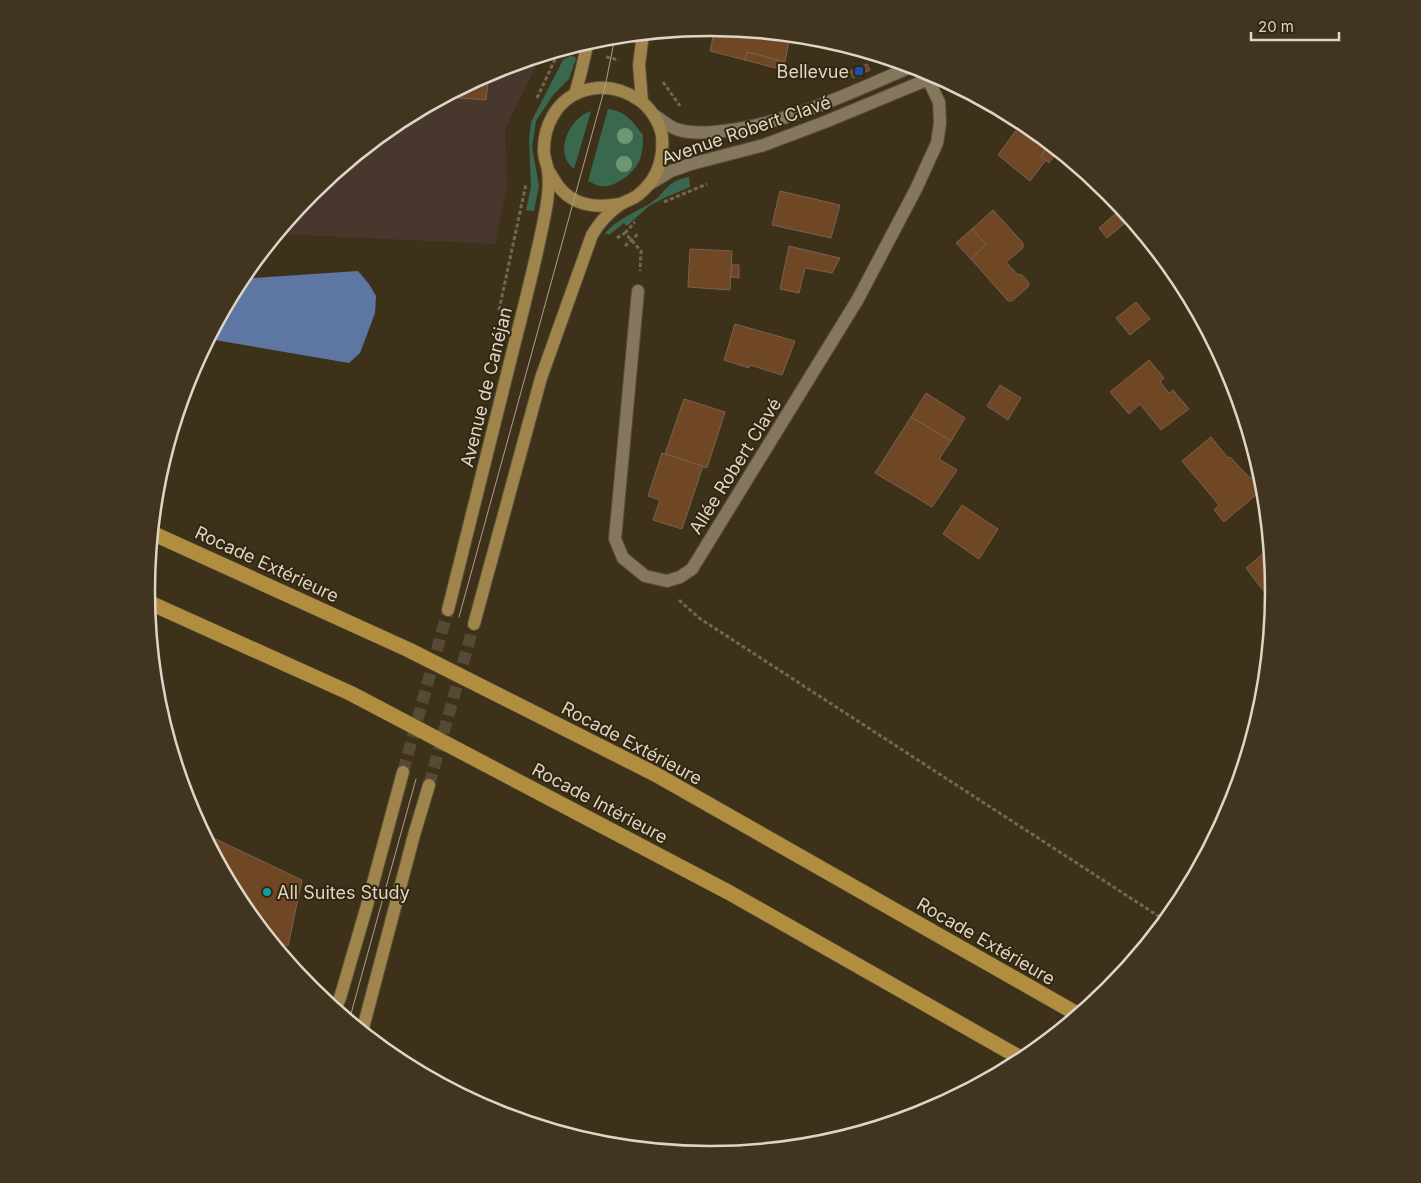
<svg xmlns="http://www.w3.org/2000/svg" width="1421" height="1183" font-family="Inter,sans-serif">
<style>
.industrial{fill:#48372d}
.green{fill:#3a684f}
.water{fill:#5d76a2}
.building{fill:#6f4724;stroke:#79624f}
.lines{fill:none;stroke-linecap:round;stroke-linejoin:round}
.major-tunnel{stroke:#564a34;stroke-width:12;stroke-dasharray:12 6;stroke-linecap:butt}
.minor-casing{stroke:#594e3a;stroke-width:14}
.major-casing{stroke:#594e3a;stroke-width:14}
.highway-casing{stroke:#594e3a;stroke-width:16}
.path{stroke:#726753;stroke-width:3;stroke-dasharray:4 2.5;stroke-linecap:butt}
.minor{stroke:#85775d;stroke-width:12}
.major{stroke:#9f844b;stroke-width:12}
.highway{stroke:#b18d3f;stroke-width:15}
.tram{stroke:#aaa08f;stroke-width:1}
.tree{fill:#6e9773}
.transit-dot{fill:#1a4fb4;stroke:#342710;stroke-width:2}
.culture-dot{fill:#0f9aa8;stroke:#342710;stroke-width:2}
.labels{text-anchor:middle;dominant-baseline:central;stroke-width:4;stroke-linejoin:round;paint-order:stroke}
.poi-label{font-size:18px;fill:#ddd5c7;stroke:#342710;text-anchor:end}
.street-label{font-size:18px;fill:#ddd5c7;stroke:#342710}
.rim{fill:none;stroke:#ddd5c7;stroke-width:2.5}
</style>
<rect width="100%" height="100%" fill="#3e311a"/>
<path class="industrial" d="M541 56 505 129 507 188 495 244 278 234 312 192 397 122 495 70Z"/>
<g class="green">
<path d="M570 56 575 57 576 59 569 79 553 95 536 121 532 147 539 186 534 211 526 210 531 187 529 139 531 122 563 60Z"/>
<path d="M608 109C626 111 633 122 643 135 643 143 643 152 640 159 635 173 614 189 599 186 595 185 591 182 588 181Z"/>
<path d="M591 111 574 169C553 153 569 118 591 111Z"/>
<path d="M689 177 690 187 666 197 649 206 627 226 624 223 609 235 605 233C619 218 634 213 651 203 666 193 666 181 689 177Z"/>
</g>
<path class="water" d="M358 271 369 284 376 296 375 313 360 353 349 363 209 339 241 279Z"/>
<g class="building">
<path d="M715 28 790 35 785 62 747 52 745 60 710 51Z"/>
<path d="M747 52 785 62 783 70 745 60Z"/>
<path d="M867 64 870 70 853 78 850 71Z"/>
<path d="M489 74 486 100 446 97Z"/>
<path d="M1022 122 1050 144 1041 156 1046 160 1030 181 998 155Z"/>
<path d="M1050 144 1058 151 1049 163 1041 156Z"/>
<path d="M780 191 840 205 831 238 772 225Z"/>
<path d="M993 210 1023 243V248L1006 262 1017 274 1022 275 1029 283 1028 287 1012 301H1008L971 259 986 245 972 229Z"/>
<path d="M1115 214 1124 224 1107 238 1099 228Z"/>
<path d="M972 229 986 245 971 259 956 243Z"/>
<path d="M789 246 827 255 840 258 832 273 805 268 799 293 780 289Z"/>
<path d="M690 249 732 251 730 290 688 287Z"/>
<path d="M732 265H739V278L731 277Z"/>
<path d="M1136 302 1150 319 1130 335 1116 318Z"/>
<path d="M735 324 795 341 782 375 750 365 749 368 724 360Z"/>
<path d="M1149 360 1164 378 1160 382 1169 393 1173 390 1189 409 1161 430 1140 404 1129 414 1110 392Z"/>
<path d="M1000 385 1021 398 1008 420 987 406Z"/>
<path d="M926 393 965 418 951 441 911 417Z"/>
<path d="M684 399 725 412 707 468 665 454Z"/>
<path d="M911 417 951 441 939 459 957 470 932 507 875 473Z"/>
<path d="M1211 437 1228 458 1230 457 1250 478 1254 476 1264 488 1224 522 1214 510 1219 505 1182 461Z"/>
<path d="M662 453 703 466 682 529 653 520 660 500 648 496Z"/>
<path d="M962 505 998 529 979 559 943 534Z"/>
<path d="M1270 548 1274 592V594L1269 598 1246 568Z"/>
<path d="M203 833 302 880 288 946 268 937 241 905Z"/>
</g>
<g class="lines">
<g class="major-tunnel">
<path d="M403 772 448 610"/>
<path d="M429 785 474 624"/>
</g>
<defs>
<g id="minor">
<path d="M654 115C661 119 668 126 676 129 688 133 702 133 714 132 784 126 849 93 913 66"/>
<path d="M651 183 671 171 691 164 764 145 825 122 936 76"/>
<path d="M638 291 615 539 623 558 645 576 667 581 680 577 692 569 858 299 916 189 937 143 940 123 939 102 923 69"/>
</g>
<g id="major">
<path d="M575 94 580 76 588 42"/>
<path d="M642 101 639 65 643 34"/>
<path d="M548 170C552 176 555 182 559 187 574 206 598 208 620 204"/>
<path d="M448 610C468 531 487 453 507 374 520 321 535 267 545 214 548 199 550 185 548 171 547 164 544 158 544 152 543 127 556 101 580 92 601 84 621 88 639 100 650 107 660 123 662 136 664 159 657 180 638 195 632 200 624 201 618 206 607 214 599 223 592 235L541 378 474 624"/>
<path d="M335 1010 340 998 366 909 403 772"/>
<path d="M362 1032 414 835 429 785"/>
</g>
<g id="highway">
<path d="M152 533 409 650 655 774 1079 1015"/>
<path d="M148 602 350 693 730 893 1024 1060"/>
</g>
</defs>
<use href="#minor" class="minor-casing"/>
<use href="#major" class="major-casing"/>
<use href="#highway" class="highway-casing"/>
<g class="path">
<path d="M606 57 619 60"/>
<path d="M663 82 680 106"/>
<path d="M537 98 559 51"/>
<path d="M664 202 707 184"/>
<path d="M625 233 635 222"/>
<path d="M617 238 625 233 641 251 640 271"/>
<path d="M625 246 639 233"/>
<path d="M499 310 526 184"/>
<path d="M679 600 699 618 1166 921"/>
</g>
<use href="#minor" class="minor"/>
<use href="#major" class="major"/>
<use href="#highway" class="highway"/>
<g class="tram">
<path d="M459 617 605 87 615 37"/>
<path d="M349 1021 416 779"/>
</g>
</g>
<g class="tree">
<circle cx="625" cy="136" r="8"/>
<circle cx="624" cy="164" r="8"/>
</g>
<rect class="transit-dot" x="854" y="66" width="10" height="10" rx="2.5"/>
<circle class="culture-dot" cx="267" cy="892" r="5"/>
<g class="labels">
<g class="poi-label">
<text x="849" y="71">Bellevue</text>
<text x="277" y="892" text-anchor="start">All Suites Study</text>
</g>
<g class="street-label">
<text transform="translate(746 130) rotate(-19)">Avenue Robert Clavé</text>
<text transform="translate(486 387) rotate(-76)">Avenue de Canéjan</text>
<text transform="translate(735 466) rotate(-58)">Allée Robert Clavé</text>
<text transform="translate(267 564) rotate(25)">Rocade Extérieure</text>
<text transform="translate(632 743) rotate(28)">Rocade Extérieure</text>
<text transform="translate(600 803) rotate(28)">Rocade Intérieure</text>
<text transform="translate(986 941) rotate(30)">Rocade Extérieure</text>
</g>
</g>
<path d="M0 0H1421V1183H0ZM155 591a555 555 0 1 1 1110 0a555 555 0 1 1-1110 0Z" fill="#42351f" fill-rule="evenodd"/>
<path class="rim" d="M155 591a555 555 0 1 1 1110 0a555 555 0 1 1-1110 0Z"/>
<path d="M1251 32v8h88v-8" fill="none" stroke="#ddd5c7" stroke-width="2.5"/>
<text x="1258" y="32" font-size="15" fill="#ddd5c7" stroke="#342710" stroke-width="4" paint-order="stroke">20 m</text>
</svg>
